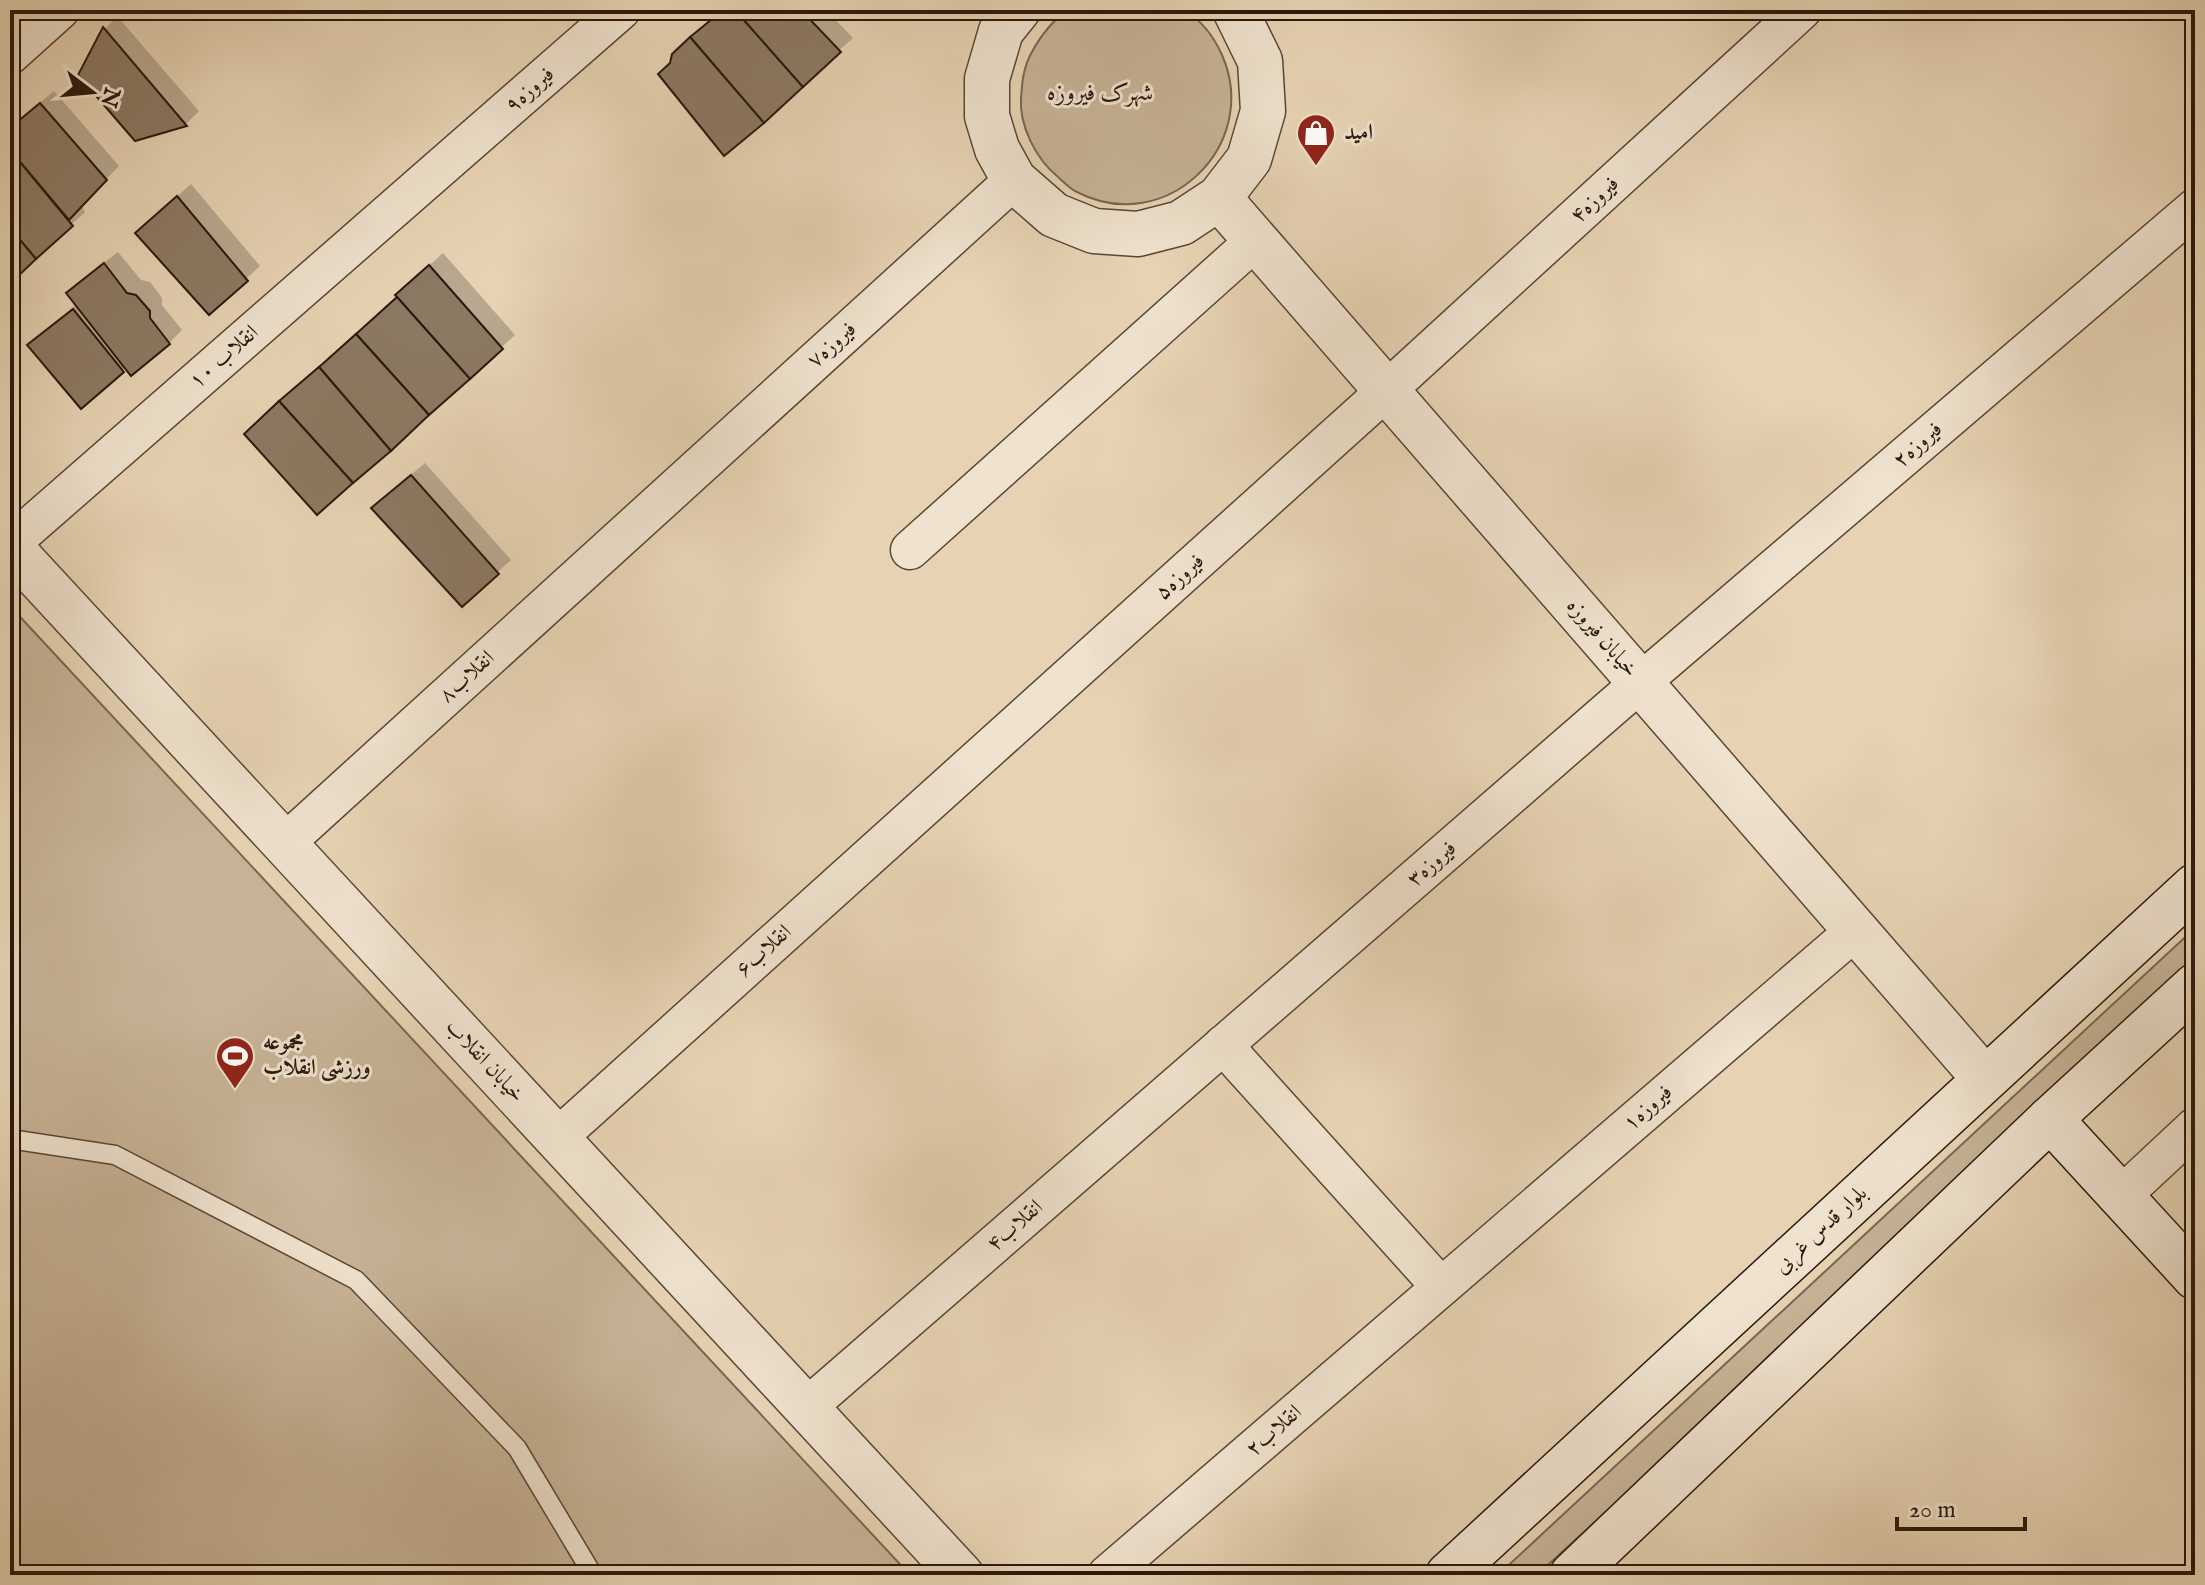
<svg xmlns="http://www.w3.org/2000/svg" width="2205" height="1585" font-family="'IM FELL English',Amiri,serif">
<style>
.green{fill:#c7b397;stroke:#786652;stroke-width:2}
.shadow{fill:#0003}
.building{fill:#8c7963;stroke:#2a180c;stroke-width:2}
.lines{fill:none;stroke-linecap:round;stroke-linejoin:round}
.service-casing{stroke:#594736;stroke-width:21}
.minor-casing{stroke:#594736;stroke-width:41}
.tertiary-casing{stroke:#594736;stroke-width:47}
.secondary-casing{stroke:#2a180c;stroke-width:47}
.service{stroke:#efe2ce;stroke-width:18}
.minor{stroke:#efe2ce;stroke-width:38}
.tertiary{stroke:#efe2ce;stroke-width:44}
.secondary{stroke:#efe2ce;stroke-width:44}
.labels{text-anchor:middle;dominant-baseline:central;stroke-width:6;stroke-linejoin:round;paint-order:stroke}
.street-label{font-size:22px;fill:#2a180c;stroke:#efe2ce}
.poi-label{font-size:22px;font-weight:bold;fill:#2a180c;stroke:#efe2ce;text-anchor:start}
.neighbourhood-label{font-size:24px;fill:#2a180c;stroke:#efe2ce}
</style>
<rect width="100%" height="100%" fill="#e7d3b4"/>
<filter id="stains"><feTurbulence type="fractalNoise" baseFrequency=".0025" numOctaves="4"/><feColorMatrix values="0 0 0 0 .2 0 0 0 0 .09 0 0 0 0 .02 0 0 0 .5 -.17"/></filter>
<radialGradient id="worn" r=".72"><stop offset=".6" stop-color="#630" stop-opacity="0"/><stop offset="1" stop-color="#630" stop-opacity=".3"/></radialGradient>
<g class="green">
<path d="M1069 10H1184C1201 20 1214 37 1222 55 1262 146 1165 238 1077 192 1070 189 1064 182 1058 177 1036 159 1019 126 1021 97 1022 89 1022 81 1024 73 1028 52 1050 20 1069 10Z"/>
<path d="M10 606 910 1575H10Z"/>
<path d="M2195 928V961L1647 1474 1537 1575H1498Z"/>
</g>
<g class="shadow">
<path d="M724 10H826L853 38 724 153Z"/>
<path d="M117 16 199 111 186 124 136 139 80 74 105 29Z"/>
<path d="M54 91 119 166 81 205 85 212 10 281V128Z"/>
<path d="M191 184 260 266 209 313 151 220Z"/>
<path d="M118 252 141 280 150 282 162 298V305L182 330 169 343 126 367 81 406 30 345 77 304 69 293 82 280Z"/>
<path d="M443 253 515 335 317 512 399 296 411 282Z"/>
<path d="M425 463 511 560 462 604 387 495Z"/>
</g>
<g class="building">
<path d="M723 10H735L803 87 764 123 690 37Z"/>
<path d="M735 10H801L841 52 803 87Z"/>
<path d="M103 27 187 126 135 141 78 75Z"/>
<path d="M690 37 764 123 724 156 658 74 670 63 672 54Z"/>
<path d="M40 103 107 180 69 220 10 150V128Z"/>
<path d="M10 150 73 226 36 259 10 228Z"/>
<path d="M177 196 248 281 209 315 135 233Z"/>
<path d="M10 228 36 259 10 284Z"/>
<path d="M104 263 127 293 136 295 150 311V318L170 344 131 376 66 293Z"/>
<path d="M429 265 503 349 470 379 395 295Z"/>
<path d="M397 297 470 379 429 415 356 334Z"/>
<path d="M73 309 124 372 81 409 27 345Z"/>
<path d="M356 334 429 415 391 451 319 367Z"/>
<path d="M319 367 391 451 353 483 279 401Z"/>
<path d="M279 401 353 483 317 515 244 434Z"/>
<path d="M411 475 499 574 462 607 371 508Z"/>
</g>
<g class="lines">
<defs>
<path id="service" d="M10 1139 115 1155 356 1280 517 1448 593 1575"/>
<g id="minor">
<path d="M10 55 60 10"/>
<path d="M10 544 621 10"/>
<path d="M910 550 1256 240"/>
<path d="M285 843 1014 180"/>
<path d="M1223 1045 1441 1287"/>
<path d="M557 1138 1387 390 1802 10"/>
<path d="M2120 1197 2195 1127"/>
<path d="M806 1408 1641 682 2195 208"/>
<path d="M1107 1575 1856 930"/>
</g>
<g id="tertiary">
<path d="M1018 10 1001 31 987 79V116L997 149 1014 180 1054 215 1094 231 1138 234 1181 223 1219 198 1249 159 1263 111 1260 61 1235 10"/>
<path d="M1219 198 1985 1079"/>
<path d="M10 547 961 1575"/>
</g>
<g id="secondary">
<path d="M2050 1119 2195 1277"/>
<path d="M1448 1575 2195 886"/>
<path d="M1572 1575 2050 1119 2195 986"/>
</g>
</defs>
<use href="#service" class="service-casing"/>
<use href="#minor" class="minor-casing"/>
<use href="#tertiary" class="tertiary-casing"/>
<use href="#secondary" class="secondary-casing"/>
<use href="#service" class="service"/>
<use href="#minor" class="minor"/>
<use href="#tertiary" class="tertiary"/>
<use href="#secondary" class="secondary"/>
</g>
<defs>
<symbol id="shop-pin" viewBox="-11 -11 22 30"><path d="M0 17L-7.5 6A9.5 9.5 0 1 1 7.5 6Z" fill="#8f2418" stroke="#efe2ce"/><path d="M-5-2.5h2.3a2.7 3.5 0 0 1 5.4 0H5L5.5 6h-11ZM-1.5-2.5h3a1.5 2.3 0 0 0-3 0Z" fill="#fff"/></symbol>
<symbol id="stadium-pin" viewBox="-11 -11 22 30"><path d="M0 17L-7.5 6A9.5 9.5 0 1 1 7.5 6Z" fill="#8f2418" stroke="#efe2ce"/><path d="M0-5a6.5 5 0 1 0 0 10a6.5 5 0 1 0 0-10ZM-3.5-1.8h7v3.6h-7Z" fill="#fff"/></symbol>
</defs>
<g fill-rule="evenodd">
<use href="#shop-pin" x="1294" y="111" width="44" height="60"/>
<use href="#stadium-pin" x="213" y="1034" width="44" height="60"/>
</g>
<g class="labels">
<g class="street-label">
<text transform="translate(530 90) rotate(-41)">فیروزه۹</text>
<text transform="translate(1595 200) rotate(-43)">فیروزه۴</text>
<text transform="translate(832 345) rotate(-42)">فیروزه۷</text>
<text transform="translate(224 357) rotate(-41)">انقلاب ۱۰</text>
<text transform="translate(1918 445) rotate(-41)">فیروزه۲</text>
<text transform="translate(1180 577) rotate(-42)">فیروزه۵</text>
<text transform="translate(1602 638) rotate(49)">خیابان فیروزه</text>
<text transform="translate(467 677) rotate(-42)">انقلاب۸</text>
<text transform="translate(1432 864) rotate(-41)">فیروزه۳</text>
<text transform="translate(764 951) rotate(-42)">انقلاب۶</text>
<text transform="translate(485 1061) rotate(47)">خیابان انقلاب</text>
<text transform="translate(1648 1108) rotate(-41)">فیروزه۱</text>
<text transform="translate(1015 1226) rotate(-41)">انقلاب۴</text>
<text transform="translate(1821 1230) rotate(-43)">بلوار قدس غربی</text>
<text transform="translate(1274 1431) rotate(-41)">انقلاب۲</text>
</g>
<g class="poi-label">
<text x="1344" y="133">امید</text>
<text x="263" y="1043">مجموعه<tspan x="263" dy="25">ورزشی انقلاب</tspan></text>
</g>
<g class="neighbourhood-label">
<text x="1100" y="93">شهرک فیروزه</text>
</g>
</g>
<rect width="2205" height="1585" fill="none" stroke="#e7d3b4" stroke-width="40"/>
<rect x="12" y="12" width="2181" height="1561" fill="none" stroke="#2a180c" stroke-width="4"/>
<rect x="20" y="20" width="2165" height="1545" fill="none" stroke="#2a180c" stroke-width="2"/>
<g transform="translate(92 92) rotate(106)" stroke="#efe2ce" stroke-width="6" paint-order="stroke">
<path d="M0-6L14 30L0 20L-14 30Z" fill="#2a180c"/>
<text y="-12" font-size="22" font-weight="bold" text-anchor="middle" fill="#2a180c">N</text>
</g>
<path d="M1897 1517v12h128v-12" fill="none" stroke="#2a180c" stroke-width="4"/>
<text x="1909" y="1517" font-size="24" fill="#2a180c" stroke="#efe2ce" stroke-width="6" paint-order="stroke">20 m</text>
<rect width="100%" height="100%" filter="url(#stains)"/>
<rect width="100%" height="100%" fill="url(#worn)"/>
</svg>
